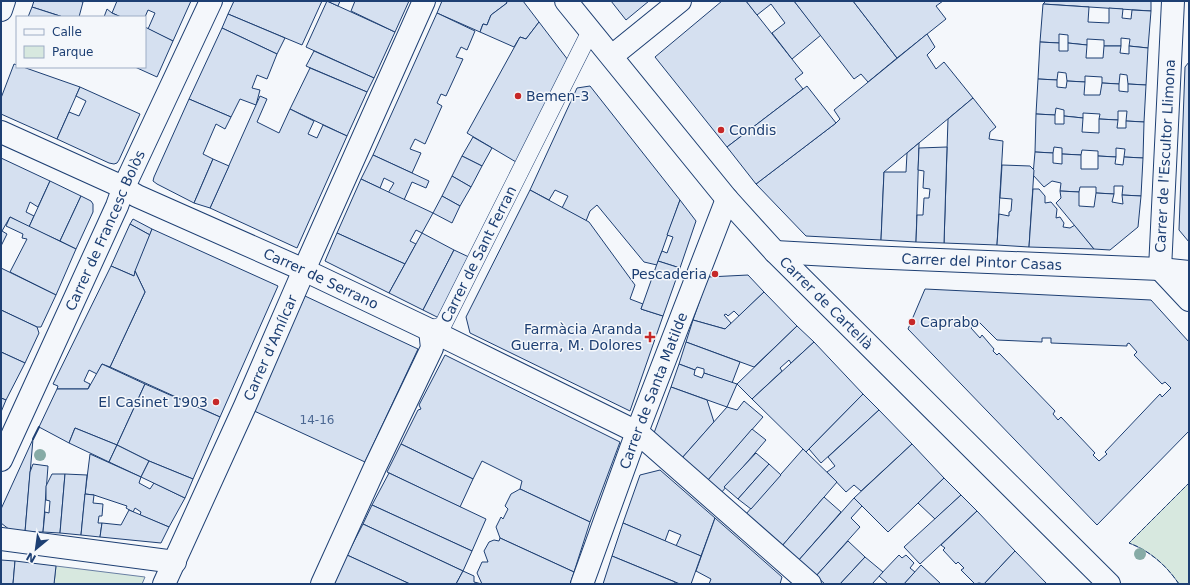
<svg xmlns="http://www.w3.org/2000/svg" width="1190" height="585" font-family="'DejaVu Sans',sans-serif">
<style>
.green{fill:#d7e8df;stroke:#687fa3}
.building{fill:#d5e0f0;stroke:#1d3f73;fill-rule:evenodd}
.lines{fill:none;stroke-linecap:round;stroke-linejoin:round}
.pedestrian-casing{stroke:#1d3f73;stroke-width:18}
.minor-casing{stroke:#1d3f73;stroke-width:24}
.pedestrian{stroke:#f4f7fb;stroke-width:17}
.minor{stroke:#f4f7fb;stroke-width:22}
.fence{stroke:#1d3f73;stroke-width:1;stroke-dasharray:5 2;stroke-linecap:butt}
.wall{stroke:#1d3f73;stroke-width:2}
.tree{fill:#86aba6}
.poi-dot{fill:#c62828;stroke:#f4f7fb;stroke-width:1.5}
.labels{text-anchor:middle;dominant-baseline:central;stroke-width:3;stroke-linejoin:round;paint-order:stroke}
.number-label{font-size:12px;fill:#4b6792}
.poi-label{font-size:14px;fill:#1d3f73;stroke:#f4f7fb;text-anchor:start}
.street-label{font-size:14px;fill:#1d3f73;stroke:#f4f7fb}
</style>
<rect width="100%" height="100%" fill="#f4f7fb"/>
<g class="green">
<path d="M1189 483V584H1179C1166 565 1150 551 1129 543Z"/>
<path d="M56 566 145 577 142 584H54Z"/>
</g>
<g class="building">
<path d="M34 1H79L83 2 79 17H63L32 7Z"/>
<path d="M117 1H191L173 41 148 29 155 13 148 10 145 17H121L112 13Z"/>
<path d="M234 1H322L302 45 228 14Z"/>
<path d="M327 1 395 32 374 78 306 47Z"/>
<path d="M327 1H340L338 6Z"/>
<path d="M355 1H409L395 32 351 11Z"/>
<path d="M442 1H506L507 3 491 15 487 25 483 24 480 32 437 13Z"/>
<path d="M506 1H523L539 22 526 39 520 37 514 47 480 32 483 24 487 25 491 15 507 3Z"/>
<path d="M611 1H649L626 20Z"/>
<path d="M722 1H746L803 73 795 79 803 89 727 147 655 57Z"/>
<path d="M746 1H794L821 35 792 59 772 33 785 23 771 4 757 15Z"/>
<path d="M794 1H853L897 58 868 82 861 74 854 79Z"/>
<path d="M853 1H943L936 6 946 19 897 58Z"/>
<path d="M1046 1H1151V11L1043 4Z"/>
<path d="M1043 4 1089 7 1088 22 1109 23V8L1123 9 1122 18 1131 19 1132 10 1151 11 1148 48 1129 46 1130 39 1121 38V46H1104V40L1087 39V45L1068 43V35L1059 34V43L1040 42Z"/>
<path d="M32 7 63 17H28Z"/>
<path d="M107 9 112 13 121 17H104Z"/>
<path d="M437 13 475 31 467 50 461 47 456 57 463 59 446 96 441 94 437 103 442 106 425 144 415 139 410 149 421 153 412 173 373 155Z"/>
<path d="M228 14 285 38 277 54 222 28Z"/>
<path d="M539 22 568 60 516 162 467 133 520 37 526 39Z"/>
<path d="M145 27 173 41 157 77 135 67H145Z"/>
<path d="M222 28 277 54 267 79 257 75 252 88 260 90 256 105 240 99 231 117 189 99Z"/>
<path d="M927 34 935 47 927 55 936 69 944 62 973 98 884 172 881 240 806 236 756 184 836 123 840 119 834 110Z"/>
<path d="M1040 42 1059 43V51H1068V43L1087 45 1086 58H1103L1104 46H1121L1120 53 1129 54V46L1148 48 1146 85 1128 84 1127 75 1120 74 1119 84 1102 83V77L1085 76V82L1067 81 1066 73 1058 72 1057 80 1038 79Z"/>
<path d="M314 51 374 78 367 92 306 66Z"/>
<path d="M1189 62V242L1179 230 1185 67Z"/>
<path d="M14 64 17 65V67H23L80 87 57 139 1 114V98Z"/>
<path d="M310 68 367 92 347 136 290 109Z"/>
<path d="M1038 79 1057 80V87L1066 88 1067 81 1085 82 1084 95H1100L1102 83 1119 84V91L1128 92V84L1146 85 1144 122 1126 121 1127 111H1118V120L1099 119 1100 114 1083 113V118L1064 116V110L1056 108 1055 115 1036 114Z"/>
<path d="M590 86 680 200 657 265 644 262 597 205 590 211 586 221 562 208 568 196 555 190 549 200 530 190 577 88Z"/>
<path d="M807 86 836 123 756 184 727 147Z"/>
<path d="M80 87 140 114 119 160 117 163 114 164 109 163 57 139 69 112 79 116 86 101 76 96Z"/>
<path d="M260 96 267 99 257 122 279 133 290 109 314 121 308 134 317 138 323 125 347 136 297 248 210 208Z"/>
<path d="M973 98 996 127 990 132 989 139 1003 141 997 245 944 243 948 119Z"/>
<path d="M189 99 231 117 225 129 216 124 203 154 213 159 194 203 157 184 153 181 154 177Z"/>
<path d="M1036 114 1055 115V124H1064V116L1083 118 1082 132 1099 133V119L1118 120 1117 128H1126V121L1144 122 1143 158 1124 157 1125 149 1116 148V157L1098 156V151L1082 150 1081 155 1062 154V148L1054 147 1053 153 1035 152Z"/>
<path d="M473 137 492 148 482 166 462 156Z"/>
<path d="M919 143 916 242 881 240 884 172H906L907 153Z"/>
<path d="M947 147 944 243 916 242 917 215H923L924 198H929L930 189 923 188 924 171 918 170 919 148Z"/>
<path d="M1035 152 1053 153V163L1062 164V154L1081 155V169H1098V156L1116 157 1115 164 1123 165 1124 157 1143 158 1141 196 1122 195 1123 186H1114V194L1096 193V187H1080L1079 192 1060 191 1061 183 1052 181 1044 187 1033 175Z"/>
<path d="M373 155 412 173 429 181 426 188 412 182 404 200 388 193 394 183 384 178 380 188 361 179Z"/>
<path d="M462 156 482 166 471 187 452 176Z"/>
<path d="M1 158 50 181 38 207 30 202 26 212 34 216 29 227 10 217 2 231 7 234 1 246Z"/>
<path d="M213 159 229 166 210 208 194 203Z"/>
<path d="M1002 165 1030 166 1034 170 1029 247 997 245 999 214 1009 216V212L1011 211 1012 199 1000 198Z"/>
<path d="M452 176 471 187 460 206 442 196Z"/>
<path d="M361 179 433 213 422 233 416 230 410 241 416 244 405 264 337 233Z"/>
<path d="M50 181 81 196 60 241 29 227Z"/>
<path d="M1033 189H1039L1045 196V203L1051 202 1057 209 1056 218 1060 217 1064 223 1063 227 1070 228 1075 225 1094 249 1029 247Z"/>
<path d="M530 190 589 222 635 285 630 299 643 304 641 309 663 316 630 411 470 333 466 317Z"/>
<path d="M1060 191 1079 192V206L1094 207 1096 193 1114 194 1112 202 1123 204 1122 195 1141 196 1138 227 1110 250 1094 249 1056 203 1061 198Z"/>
<path d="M81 196 91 201 93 204V212L76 249 60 241Z"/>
<path d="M442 196 460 206 452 223 433 213Z"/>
<path d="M680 200 696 221 680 268 658 261 662 251 667 253 673 237 667 235Z"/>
<path d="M10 217 76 249 56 295 10 272 27 239 22 238 23 234 6 226Z"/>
<path d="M133 219 152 229 150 235 130 224Z"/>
<path d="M130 224 150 235 134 276 111 266Z"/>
<path d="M152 229 278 286 220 417 110 367 145 292 135 271Z"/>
<path d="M337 233 405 264 389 293 325 261Z"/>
<path d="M422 233 454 250 423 310 389 293Z"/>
<path d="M454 250 471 258 441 319 423 310Z"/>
<path d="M658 261 680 268 663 316 641 309Z"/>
<path d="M111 266 134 276 135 271 145 292 110 367 102 364 97 374 89 370 84 381 90 384 88 389H57L58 386 53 384Z"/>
<path d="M1 268 56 295 41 327H37L1 310Z"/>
<path d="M748 275 764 292 739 316 734 311 728 316 726 314 724 315 731 323 725 329 693 320 708 277Z"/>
<path d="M925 289 1151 300 1189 342V431L1097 525 908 329ZM978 321 997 340 1042 342V338H1051V343L1127 346V344L1129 343 1137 352 1134 355 1162 384 1165 382 1171 388 1162 397 1160 394 1105 452 1107 454 1099 461 1093 455 1095 453 1061 417 1058 420 1053 414 1055 411 999 353 997 355 993 351 994 349 982 335 980 338 971 328Z"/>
<path d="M764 292 797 326 754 367 686 342 693 320 725 329Z"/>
<path d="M305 296 418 349 365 462 252 410Z"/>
<path d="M1 310 37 327 39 333 25 363 1 352Z"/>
<path d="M797 326 814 342 791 363 789 360 780 368 782 371 752 399 737 384Z"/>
<path d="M686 342 740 362 732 383 704 373V369L697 367 695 370 679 364Z"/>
<path d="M814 342 863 394 806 452 752 399Z"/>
<path d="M1 352 25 363 6 400 1 398Z"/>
<path d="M445 355 620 442 590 522 520 489 522 481 482 461 473 479 401 444 418 410 421 409 419 405Z"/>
<path d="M102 364 145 384 117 445 75 428 69 443 39 427 57 389H88Z"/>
<path d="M679 364 695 370 694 375 702 378 704 373 737 384 727 407 671 387Z"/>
<path d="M145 384 220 417 193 479 149 461 117 445Z"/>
<path d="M671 387 707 400 714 422 682 458 654 433Z"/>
<path d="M863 394 879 410 821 463 809 449Z"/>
<path d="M1 398 6 400 1 412Z"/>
<path d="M744 401 763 417 708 480 682 458 727 407 737 410Z"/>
<path d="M879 410 912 444 861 491 854 485 846 492 827 472 835 466 828 457Z"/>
<path d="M75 428 117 445 109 462 69 443Z"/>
<path d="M752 429 766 440 721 493 708 480Z"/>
<path d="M33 439 25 532 10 530 1 523V509Z"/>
<path d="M401 444 473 479 460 507 387 472Z"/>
<path d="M912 444 944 478 888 532 854 498Z"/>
<path d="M117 445 149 461 141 477 109 462Z"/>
<path d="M803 449 837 482 782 546 746 514Z"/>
<path d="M756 453 769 464 738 499 724 487Z"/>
<path d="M90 454 141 477 139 483 150 489 154 483 185 498 169 527 140 515 141 512 135 508 133 512 126 508 127 506 94 495 85 494Z"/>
<path d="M149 461 193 479 185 498 141 477Z"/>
<path d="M33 464 48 466 43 532H25L30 472Z"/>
<path d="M769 464 781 475 751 509 738 499Z"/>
<path d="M660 470 715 518 701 556 676 546 681 535 669 530 665 541 623 523 640 475Z"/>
<path d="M389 473 486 519 472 551 372 505Z"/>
<path d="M52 474H65L60 533 43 532 45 512 49 513 50 501 46 500V486Z"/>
<path d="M65 474 87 475 81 535 60 533Z"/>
<path d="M944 478 961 495 935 519 918 503Z"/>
<path d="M520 489 590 522 574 572 500 538 496 527 501 517 503 519 508 509 505 506 511 494Z"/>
<path d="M85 494 94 495 93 503 103 504 102 516H99L98 523H102L100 537 81 535Z"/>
<path d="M961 495 977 511 920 564 904 547Z"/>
<path d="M824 497 841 512 798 561 782 546Z"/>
<path d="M854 498 862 506 851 518 860 527 816 576 798 561Z"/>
<path d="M372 505 472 551 463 571 363 524Z"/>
<path d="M129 510 169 527 161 543 100 537 102 523 121 525Z"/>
<path d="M977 511 1015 551 984 584 979 583 975 584 961 570 964 568 958 562 956 564 943 550 945 548 941 545Z"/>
<path d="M715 518 782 577 780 584H709L711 579 696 571Z"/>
<path d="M623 523 701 556 691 584H680L612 556Z"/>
<path d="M363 524 463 571 456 584H410L347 555Z"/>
<path d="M500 538 574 572 570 584H482L477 573 482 562H488L484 551 489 542 494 540 499 541Z"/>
<path d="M848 541 865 557 840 584H825L816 576Z"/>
<path d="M1015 551 1047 584H984Z"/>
<path d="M347 555 410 584H334Z"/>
<path d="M899 555 902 558 906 555 914 563 910 568 915 572 904 584H888L879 576Z"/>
<path d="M612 556 675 582V584H603Z"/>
<path d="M865 557 883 572 872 584H840Z"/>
<path d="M1 560 15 561 13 584H1Z"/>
<path d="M15 561 56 566 54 584H13Z"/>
<path d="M921 565 941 584H904Z"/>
<path d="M463 571 474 576V582L482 584H456Z"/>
</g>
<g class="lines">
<defs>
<g id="pedestrian">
<path id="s1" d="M430 330 443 325 591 30"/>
</g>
<g id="minor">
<path id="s2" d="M566 1 727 199 775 252 1109 584"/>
<path d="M1173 1 1160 269 1189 300"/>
<path d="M1 10 4 1"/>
<path d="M612 56 680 1"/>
<path id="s3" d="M1 132 116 184 137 196 304 270 430 330 637 432 810 584"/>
<path id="s4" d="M775 252 867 257 1160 269 1189 272"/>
<path id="s5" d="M1 460 117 206 123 189 211 1"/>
<path d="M1 539 175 562"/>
<path id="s6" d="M164 584 245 406 304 270 424 1"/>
<path d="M322 584 376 465 432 348 430 330"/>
<path id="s7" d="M582 584 637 432 727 199"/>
</g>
</defs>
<use href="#pedestrian" class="pedestrian-casing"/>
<use href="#minor" class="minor-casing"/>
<use href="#pedestrian" class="pedestrian"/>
<use href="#minor" class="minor"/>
<path class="fence" d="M1179 584C1166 565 1150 551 1129 543L1189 483"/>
<path class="wall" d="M33 439 39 427"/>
</g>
<g class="tree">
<circle cx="40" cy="455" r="6"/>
<circle cx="1140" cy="554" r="6"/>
</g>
<g class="poi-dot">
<circle cx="518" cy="96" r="4"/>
<circle cx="721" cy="130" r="4"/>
<circle cx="715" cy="274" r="4"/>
<circle cx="912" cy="322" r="4"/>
<path d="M648 331h4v4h4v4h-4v4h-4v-4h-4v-4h4z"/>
<circle cx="216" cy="402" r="4"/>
</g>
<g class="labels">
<g class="number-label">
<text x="317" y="420">14-16</text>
</g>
<g class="poi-label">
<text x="526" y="96">Bemen-3</text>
<text x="729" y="130">Condis</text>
<text x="707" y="274" text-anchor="end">Pescaderia</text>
<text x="920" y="322">Caprabo</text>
<text x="642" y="329" text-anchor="end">Farmàcia Aranda<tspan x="642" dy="16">Guerra, M. Dolores</tspan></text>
<text x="208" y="402" text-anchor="end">El Casinet 1903</text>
</g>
<g class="street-label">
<text transform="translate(1165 156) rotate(-87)">Carrer de l'Escultor Llimona</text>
<text stroke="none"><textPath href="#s5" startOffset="252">Carrer de Francesc Bolòs</textPath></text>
<text stroke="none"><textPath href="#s1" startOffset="93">Carrer de Sant Ferran</textPath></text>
<text stroke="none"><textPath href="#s4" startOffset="207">Carrer del Pintor Casas</textPath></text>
<text stroke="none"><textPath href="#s3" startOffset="352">Carrer de Serrano</textPath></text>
<text stroke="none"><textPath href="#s2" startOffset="399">Carrer de Cartellà</textPath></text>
<text stroke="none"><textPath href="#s6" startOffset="259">Carrer d'Amílcar</textPath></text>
<text stroke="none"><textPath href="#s7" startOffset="206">Carrer de Santa Matilde</textPath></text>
</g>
</g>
<rect width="1190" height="585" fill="none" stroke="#1d3f73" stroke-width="4"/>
<rect x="16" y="16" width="130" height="52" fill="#f4f7fb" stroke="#9eadc5"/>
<rect x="24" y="29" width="20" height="6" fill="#f4f7fb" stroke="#9eadc5"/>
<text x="52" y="36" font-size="12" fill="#1d3f73">Calle</text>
<rect x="24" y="46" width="20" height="12" fill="#d7e8df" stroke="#9eadc5"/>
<text x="52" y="56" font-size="12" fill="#1d3f73">Parque</text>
<g transform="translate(36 549) rotate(209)" stroke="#f4f7fb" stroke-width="3" paint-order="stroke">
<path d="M0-3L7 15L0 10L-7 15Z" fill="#1d3f73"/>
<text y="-6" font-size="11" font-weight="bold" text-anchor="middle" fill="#1d3f73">N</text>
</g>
</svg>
